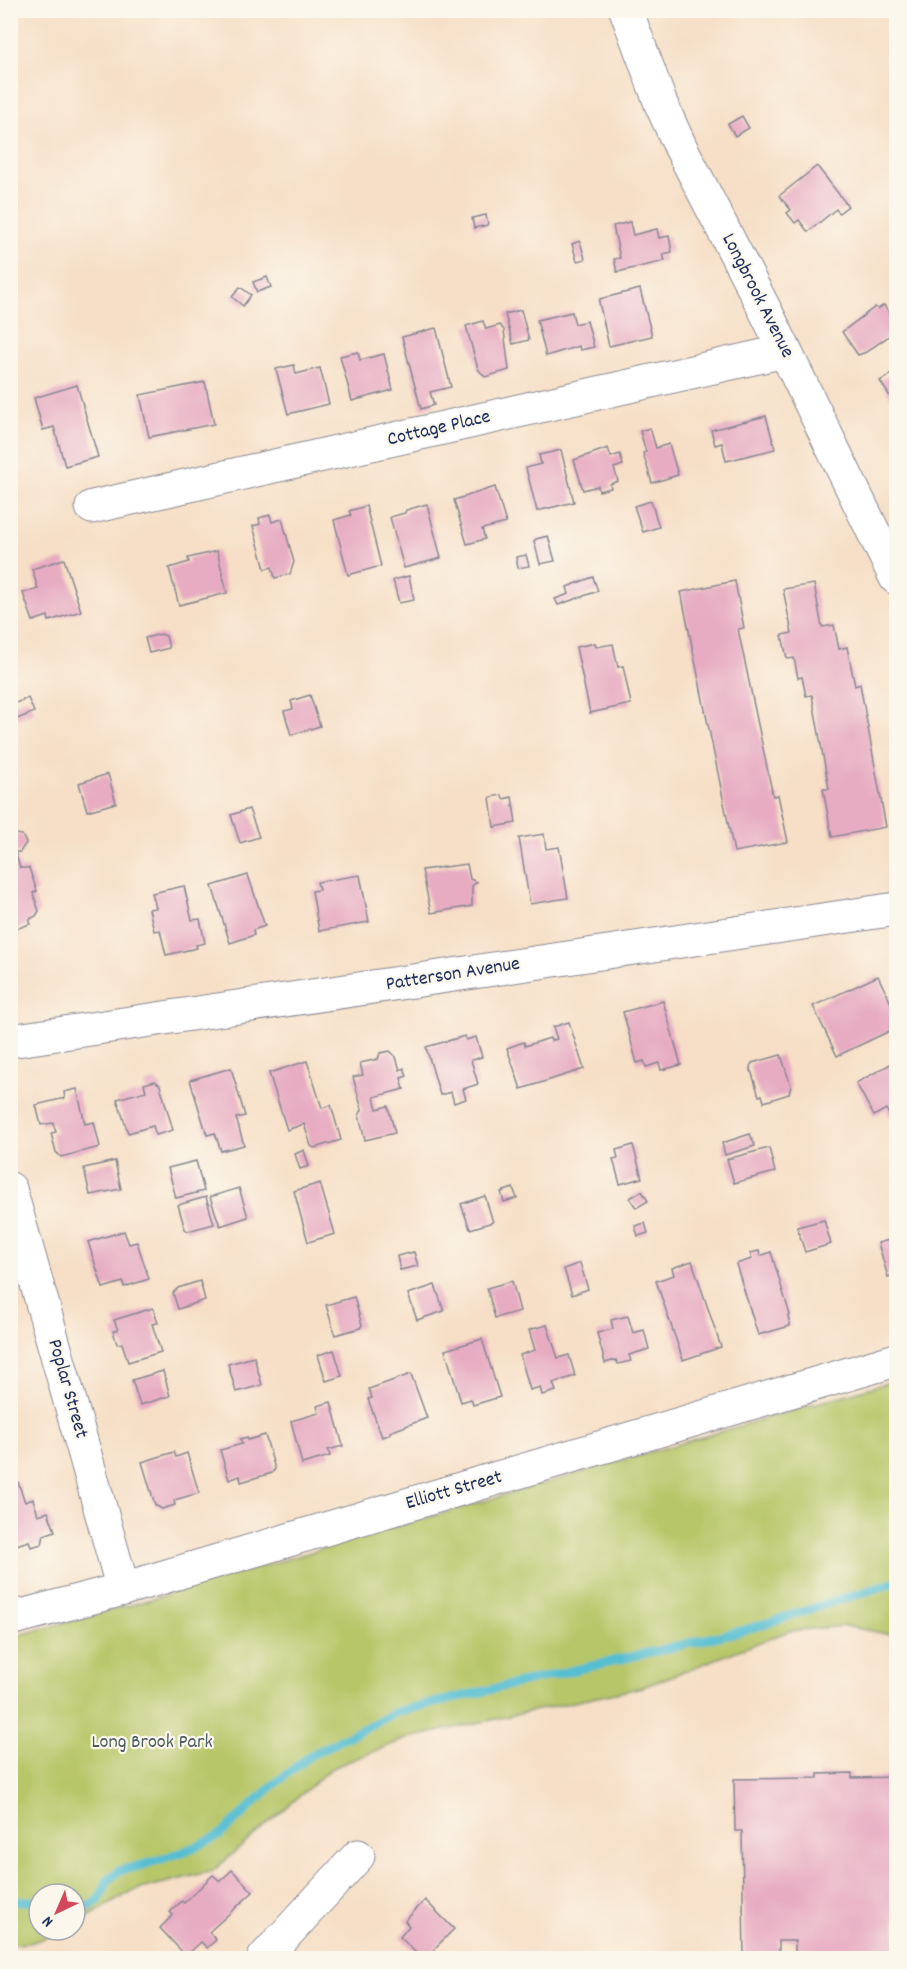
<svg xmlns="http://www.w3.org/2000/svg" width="907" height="1969" font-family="Dekko,sans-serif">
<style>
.green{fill:#b7c668;stroke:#697a63;stroke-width:1.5}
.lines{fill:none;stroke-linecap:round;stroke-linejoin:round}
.stream{stroke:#55bed2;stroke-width:9}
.building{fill:#e7acc2}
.minor-casing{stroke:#888792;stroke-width:35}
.minor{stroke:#fff;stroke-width:33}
.labels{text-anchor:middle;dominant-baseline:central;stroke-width:4.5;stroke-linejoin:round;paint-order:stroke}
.street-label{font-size:20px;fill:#1b2f5e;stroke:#fbf7ec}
.park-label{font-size:20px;fill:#4a5c61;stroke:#fbf7ec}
</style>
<rect width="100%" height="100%" fill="#fbf7ec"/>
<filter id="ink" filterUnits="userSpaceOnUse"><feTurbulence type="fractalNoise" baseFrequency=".0167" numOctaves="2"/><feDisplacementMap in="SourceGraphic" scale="12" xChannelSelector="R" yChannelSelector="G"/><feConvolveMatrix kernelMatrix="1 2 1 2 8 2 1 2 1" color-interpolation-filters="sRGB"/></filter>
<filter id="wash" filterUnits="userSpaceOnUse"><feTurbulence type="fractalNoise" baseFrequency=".008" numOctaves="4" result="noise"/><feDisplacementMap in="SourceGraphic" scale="24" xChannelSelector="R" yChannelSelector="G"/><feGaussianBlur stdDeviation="1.35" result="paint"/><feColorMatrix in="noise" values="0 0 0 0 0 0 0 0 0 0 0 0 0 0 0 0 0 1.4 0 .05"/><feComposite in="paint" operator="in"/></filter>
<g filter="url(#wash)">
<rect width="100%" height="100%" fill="#f6dfc6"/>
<path class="green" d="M896 1380V1636L846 1626 789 1631 643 1687 408 1738 332 1768 213 1871 132 1891 75 1925V1894H39V1930H67L30 1943 11 1944V1637L134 1604Z"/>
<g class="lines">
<g class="stream">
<path d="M10 1901H39"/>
<path d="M75 1911 88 1907 99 1900 107 1882 118 1871 143 1865 183 1852 219 1836 272 1786 311 1755 396 1712 745 1630 896 1582"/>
</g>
</g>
<g id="blocks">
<g class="building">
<path d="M742 116 749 128 735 136 728 124Z"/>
<path d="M817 166 848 206 839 213 836 209 808 232 799 220 795 223 787 213 791 210 779 196Z"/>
<path d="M486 215 488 225 474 228 472 218Z"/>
<path d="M630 222 633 235 657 229 659 238 669 236 672 252 663 254 665 261 617 272 614 259 620 258 613 226Z"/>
<path d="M580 241 585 259 577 261 572 244Z"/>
<path d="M267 277 271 287 257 292 253 282Z"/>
<path d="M240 287 251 295 243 306 232 297Z"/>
<path d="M640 289 652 336 609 346 599 302 600 299Z"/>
<path d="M884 305 896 323V331L866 352 858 355 842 332 875 307 878 309Z"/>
<path d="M521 310 529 340 513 344 505 314Z"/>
<path d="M572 312 575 324 587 321 594 347 580 350 579 346 546 356 537 320Z"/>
<path d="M483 321 486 329 500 325 504 330 509 370 485 377 478 369 466 326Z"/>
<path d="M436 328 451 387 430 392 434 405 421 409 402 337Z"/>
<path d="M358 352 360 360 384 354 393 390 352 401 340 356Z"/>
<path d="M294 365 296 374 320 368 329 404 288 414 276 369Z"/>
<path d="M896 371V406L880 381Z"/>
<path d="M205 382 214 424 149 437 140 395Z"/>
<path d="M77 385 98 457 65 466 54 427 43 430 34 398Z"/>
<path d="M766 416 775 449 726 461 722 443 715 445 711 430Z"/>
<path d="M650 428 656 448 669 444 678 475 652 483 643 453 646 452 640 431Z"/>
<path d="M608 448 611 457 620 454 623 465 614 468 618 481 610 484 611 488 599 491 598 486 583 490 574 460Z"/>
<path d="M561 450 574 502 537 511 526 468 541 464 539 455Z"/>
<path d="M495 487 506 523 482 529 485 539 467 544 454 500Z"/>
<path d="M651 501 659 527 643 532 634 506Z"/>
<path d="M427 504 441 558 404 568 390 517 405 513 406 510Z"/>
<path d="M366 506 381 566 348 575 334 520 351 515 349 511Z"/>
<path d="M270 515 272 522 282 519 294 562 290 574 275 578 272 567 265 569 253 526 260 524 259 518Z"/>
<path d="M548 536 555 561 540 564 534 541 536 539Z"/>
<path d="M217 551 227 593 179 605 169 568 189 562 188 558Z"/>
<path d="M526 555 529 566 518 568 516 557Z"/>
<path d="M64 559 81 611 49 621 48 616 33 621 23 593 38 589 32 569Z"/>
<path d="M409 576 414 600 399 603 393 580Z"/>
<path d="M593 577 598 591 558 605 555 599 569 594 567 587Z"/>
<path d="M735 581 744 628 738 629 773 796 778 795 788 842 734 852 681 592Z"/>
<path d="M814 584 822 627 834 625 839 649 847 647 855 686 860 684 886 827 832 837 823 789H829L812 695 806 696 802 677 798 678 794 658 787 659 782 635 792 633 783 589Z"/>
<path d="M161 634 166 636 169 648 149 653 145 638Z"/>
<path d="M595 643 596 647 613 644 618 667 623 666 631 704 590 713 576 647Z"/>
<path d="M310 695 320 726 291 735 284 711 293 709 291 701Z"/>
<path d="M28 698 34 712 17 719 11 705Z"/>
<path d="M108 774 116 803 87 811 79 783Z"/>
<path d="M502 795 503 799 512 797 516 823 494 827 490 797Z"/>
<path d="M249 809 259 837 240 843 231 815Z"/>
<path d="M14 834 22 835 26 843 20 852H15L20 868H29L37 891 33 893 39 911 36 916 30 919V924L10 931V836Z"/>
<path d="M544 834 546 849 559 847 568 898 530 904 519 838Z"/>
<path d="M467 864 470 879 477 882 472 886V906L431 913 422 870Z"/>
<path d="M248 875 265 926 253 930 254 935 230 943 212 886Z"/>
<path d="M360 875 369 922 319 931 312 891 319 890 317 882Z"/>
<path d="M184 886 192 920 200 919 205 943 196 945 197 948 166 955 160 930 154 931 149 909 156 908 152 893Z"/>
<path d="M878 976 896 1014V1028L837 1056 813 1006Z"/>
<path d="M663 1001 681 1065 661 1070 659 1063 646 1067 644 1061 637 1063 623 1012Z"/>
<path d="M569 1022 584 1069 521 1089 507 1048 524 1042 525 1046 550 1038 551 1041 557 1039 553 1027Z"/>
<path d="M465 1036 466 1040 476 1037 482 1057 471 1060 478 1084 463 1089 466 1099 454 1103 451 1092 440 1095 426 1047Z"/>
<path d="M390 1051 396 1057 400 1070 404 1068 407 1076 401 1078 404 1089 374 1097 377 1109 388 1106 395 1133 365 1140 359 1115 362 1110 353 1077 363 1075 360 1063 378 1059 380 1053Z"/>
<path d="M781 1055 791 1086 789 1094 764 1102 762 1095 759 1096 750 1067 752 1063Z"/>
<path d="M307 1061 322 1108 331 1105 341 1140 314 1148 311 1146 304 1124 287 1130 269 1073Z"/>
<path d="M896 1061V1120L893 1122 886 1109 874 1116 856 1083Z"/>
<path d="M231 1068 245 1116 236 1118 244 1145 221 1151 215 1133 207 1135 190 1080Z"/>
<path d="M155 1081 160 1085 173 1130 156 1135 153 1126 128 1133 117 1099 146 1091 144 1084Z"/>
<path d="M77 1089 85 1124 94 1122 100 1147 61 1157 56 1152 51 1133 56 1132 53 1123 41 1125 36 1105 65 1098 64 1092Z"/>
<path d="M750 1134 755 1146 725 1155 722 1143Z"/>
<path d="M633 1145 642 1178 620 1184 613 1159 618 1158 616 1150Z"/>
<path d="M769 1148 775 1172 734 1183 727 1159Z"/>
<path d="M304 1150 309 1166 300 1169 295 1154Z"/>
<path d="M115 1161 121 1189 90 1195 84 1168Z"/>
<path d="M196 1161 204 1191 176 1198 168 1168Z"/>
<path d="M320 1183 335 1234 308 1242 294 1191Z"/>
<path d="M239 1188 248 1217 220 1226 210 1197Z"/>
<path d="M513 1188 517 1198 504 1202 501 1192Z"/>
<path d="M642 1191 648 1201 636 1208 630 1198Z"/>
<path d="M485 1196 493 1222 470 1229 461 1204Z"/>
<path d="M206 1197 214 1224 188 1231 185 1229 178 1205Z"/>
<path d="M824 1220 831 1244 805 1252 797 1227Z"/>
<path d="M645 1223 648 1233 638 1236 635 1226Z"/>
<path d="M124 1231 129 1244 137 1242 149 1279 124 1287 123 1282 103 1288 88 1242Z"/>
<path d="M896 1238V1274L888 1277 878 1243Z"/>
<path d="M759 1251 760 1256 771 1252 790 1315 788 1316 790 1326 758 1335 736 1264 752 1259 750 1253Z"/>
<path d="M414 1252 418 1266 400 1270 397 1256Z"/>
<path d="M692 1261 721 1347 683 1360 656 1281 674 1275 672 1268Z"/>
<path d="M580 1263 588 1289 572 1295 564 1269Z"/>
<path d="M200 1281 205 1300 178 1309 173 1293 178 1288Z"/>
<path d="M512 1281 520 1311 495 1318 487 1288Z"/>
<path d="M435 1285 444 1311 417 1320 408 1294Z"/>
<path d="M354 1297 362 1325 360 1328 335 1335 326 1305Z"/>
<path d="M153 1308 158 1323 152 1324 161 1352 128 1362 122 1343 117 1344 113 1331 118 1330 114 1320Z"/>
<path d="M628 1316 633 1333 644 1330 649 1349 629 1355 631 1361 618 1364 616 1360 605 1363 597 1333 613 1329 611 1320Z"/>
<path d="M547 1325 558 1358 569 1355 575 1376 553 1383 556 1391 542 1395 540 1387 530 1390 520 1355 535 1350 529 1330Z"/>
<path d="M482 1339 500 1397 473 1405 471 1399 461 1402 445 1350Z"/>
<path d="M334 1350 342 1376 326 1381 318 1355Z"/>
<path d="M254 1357 262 1385 236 1392 228 1364Z"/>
<path d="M163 1371 170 1396 140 1405 132 1380Z"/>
<path d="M411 1374 427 1418 390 1432 389 1435 382 1437 368 1399 372 1398 369 1389Z"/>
<path d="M331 1402 343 1446 328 1450 330 1456 302 1464 291 1421 319 1413 317 1406Z"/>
<path d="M265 1435 275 1469 272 1473 241 1482 240 1476 229 1480 220 1450 242 1444 240 1439 247 1437 248 1440Z"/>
<path d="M174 1452 176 1457 187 1453 199 1493 174 1500 175 1505 162 1509 155 1505 142 1462Z"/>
<path d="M18 1482 25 1502 33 1499 38 1515 48 1512 55 1531 44 1535 42 1544 31 1547 29 1541 10 1547V1484Z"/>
<path d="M852 1773V1778L896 1777V1956L873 1957V1958H795V1941H779V1958H744L742 1831H735L734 1779 818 1778V1774Z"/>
<path d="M232 1870 253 1892 209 1932 216 1940 207 1948 201 1942 186 1956 160 1928 173 1915 170 1912 182 1901 184 1903 213 1875 220 1881Z"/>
<path d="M425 1900 454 1929 434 1949 441 1956 438 1958H417L419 1956 400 1937 409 1926 405 1921Z"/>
</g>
</g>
</g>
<g filter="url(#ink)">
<use href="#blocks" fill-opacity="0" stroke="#888792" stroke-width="1.5"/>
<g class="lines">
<defs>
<g id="minor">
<path d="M626 10 661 104 680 146 767 314 896 578"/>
<path d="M92 507 785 351"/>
<path d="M10 1041 896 909"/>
<path d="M10 1189 123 1589"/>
<path d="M10 1619 123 1589 896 1360"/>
<path d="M264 1958 358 1856"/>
</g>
</defs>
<use href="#minor" class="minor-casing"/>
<use href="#minor" class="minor"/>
</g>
</g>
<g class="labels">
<g class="street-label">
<text transform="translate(757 296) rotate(63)">Longbrook Avenue</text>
<text transform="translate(439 429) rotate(-13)">Cottage Place</text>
<text transform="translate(453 975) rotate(-9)">Patterson Avenue</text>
<text transform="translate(67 1389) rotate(74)">Poplar Street</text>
<text transform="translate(454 1491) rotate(-16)">Elliott Street</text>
</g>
<g class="park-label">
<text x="152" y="1743">Long Brook Park</text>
</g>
</g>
<rect width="907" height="1969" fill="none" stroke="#fbf7ec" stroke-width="36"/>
<g transform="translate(57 1912) rotate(224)"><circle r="28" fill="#fbf7ec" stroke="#a1a7b3" stroke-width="1.5"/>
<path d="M0-4.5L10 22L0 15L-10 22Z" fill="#d1495b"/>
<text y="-9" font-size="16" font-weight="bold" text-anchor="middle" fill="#1b2f5e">N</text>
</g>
</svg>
